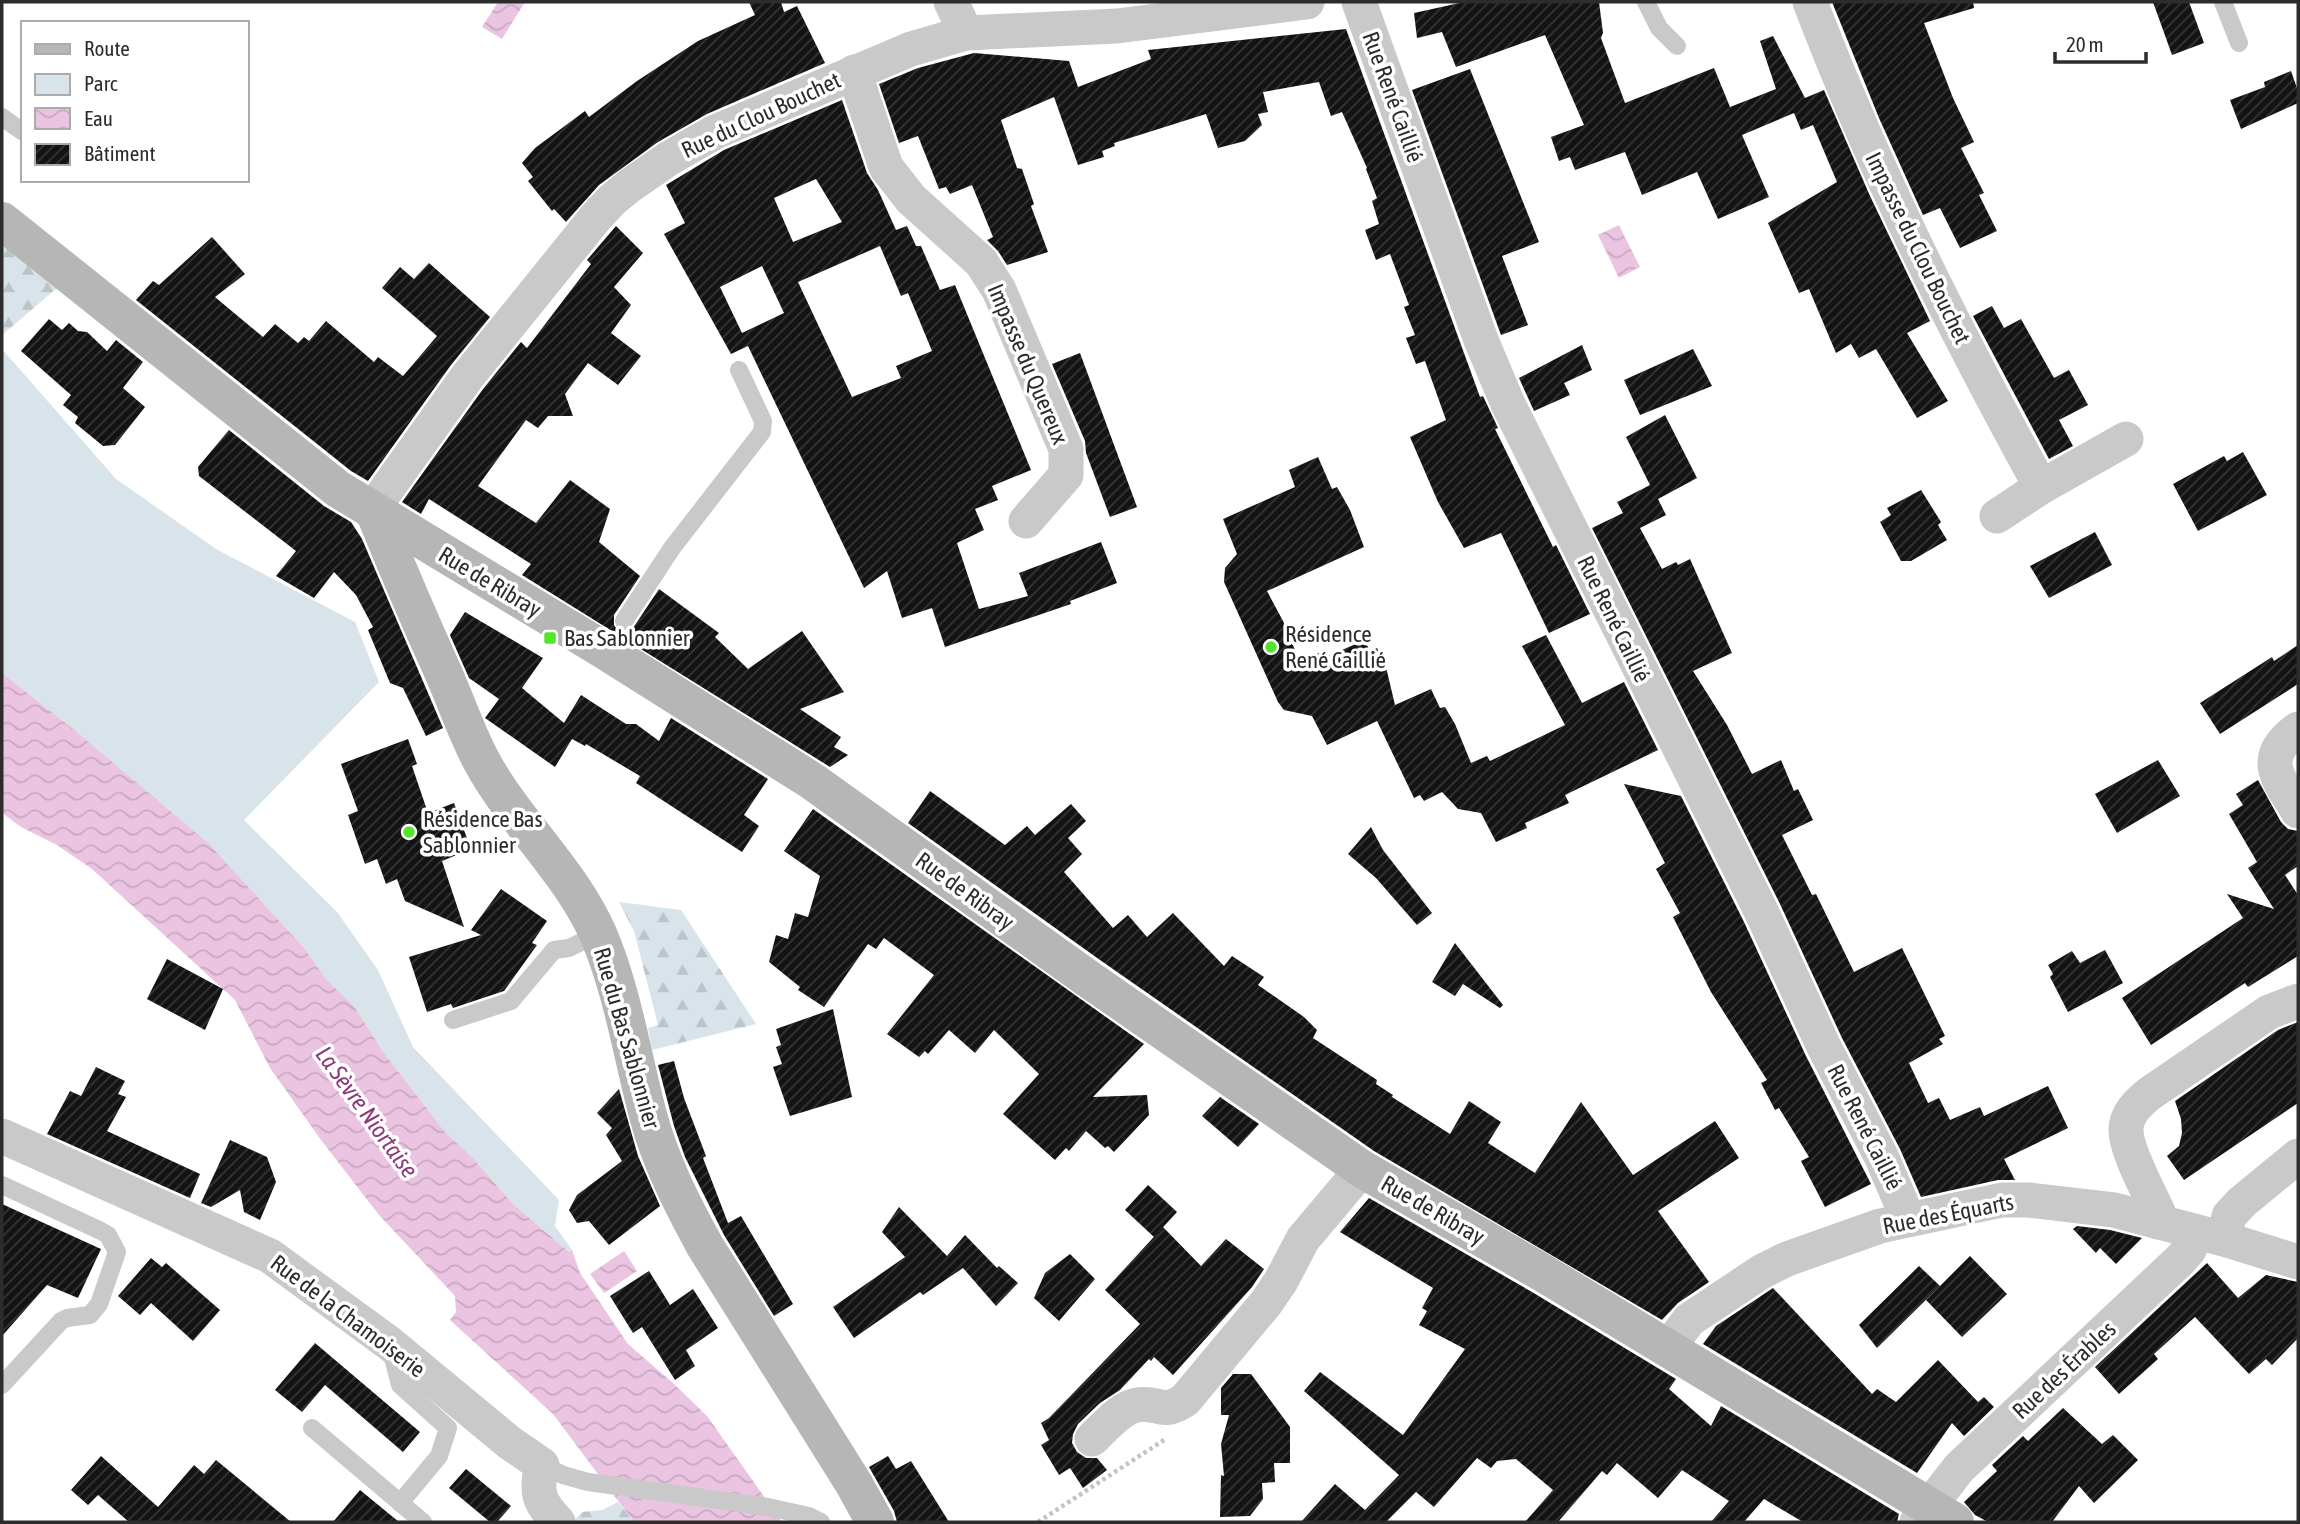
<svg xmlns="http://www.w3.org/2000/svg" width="2300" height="1524" font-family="'Asap Condensed',sans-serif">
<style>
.forest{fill:url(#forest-firs)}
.green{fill:#d8e4ea}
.water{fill:url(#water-waves)}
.building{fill:url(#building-hatch);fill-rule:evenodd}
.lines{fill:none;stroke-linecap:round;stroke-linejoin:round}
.path{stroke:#c3c3c3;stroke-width:4.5;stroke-dasharray:3.5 3.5;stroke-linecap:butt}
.lane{stroke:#c9c9c9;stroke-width:18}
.street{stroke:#c9c9c9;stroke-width:35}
.secondary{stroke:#b6b6b6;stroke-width:38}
.poi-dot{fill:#53e52b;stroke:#fff;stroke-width:2.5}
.labels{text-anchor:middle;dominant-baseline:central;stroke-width:7;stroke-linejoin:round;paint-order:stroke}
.street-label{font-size:23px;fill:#2c2c2c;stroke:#fff}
.poi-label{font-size:23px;fill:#2c2c2c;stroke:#fff;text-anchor:start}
.water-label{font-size:24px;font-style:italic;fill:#8d3a79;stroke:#fff}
</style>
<defs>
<pattern id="forest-firs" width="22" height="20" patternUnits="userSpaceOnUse" patternTransform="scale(1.75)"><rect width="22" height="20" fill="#d8e4ea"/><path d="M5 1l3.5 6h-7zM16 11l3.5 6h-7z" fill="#bac4c9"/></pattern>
<pattern id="water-waves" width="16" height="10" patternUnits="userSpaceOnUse" patternTransform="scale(1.75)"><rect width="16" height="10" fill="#eac4e1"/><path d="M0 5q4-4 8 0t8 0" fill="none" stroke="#c9a9c1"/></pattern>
<pattern id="building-hatch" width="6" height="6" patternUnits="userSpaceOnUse" patternTransform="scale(1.75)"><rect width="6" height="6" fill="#131313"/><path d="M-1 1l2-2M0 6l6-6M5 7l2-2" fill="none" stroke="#363636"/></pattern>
</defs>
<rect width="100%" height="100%" fill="#fff"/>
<g class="forest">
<path d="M2 230 62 284 2 335Z"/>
<path d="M619 902 681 910 756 1024 652 1050 648 1028 658 1025 634 931Z"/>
<path d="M618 1502 634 1522H573L582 1512 602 1510Z"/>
</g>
<path class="green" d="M2 349 116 479 216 549 355 622 379 682 244 820 337 912 378 970 413 1047 559 1200 555 1226 572 1250 569 1252 513 1204 472 1157 446 1133 384 1053 354 1006 326 979 305 949 209 845 77 732 2 673Z"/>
<g class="water">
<path d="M498 2H525L502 39 482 27Z"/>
<path d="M1619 225 1640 267 1619 278 1598 235Z"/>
<path d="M2 673 77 732 209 844 305 949 326 979 354 1006 384 1053 446 1133 472 1157 513 1204 569 1252 572 1250 580 1273 628 1344 673 1383 707 1416 782 1522H634L553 1414 450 1320 456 1312 455 1296 379 1215 321 1140 270 1068 235 1000 92 869 57 845 21 827 2 813Z"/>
<path d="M624 1251 637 1271 604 1293 590 1274Z"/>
</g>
<g class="building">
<path d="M749 2H781L784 12 797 6 825 63 707 114 658 142 599 185 566 222 554 209 552 211 528 181 533 177 522 163 535 148 585 111 589 117 637 81 698 41 755 15Z"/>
<path d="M1464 2H1599L1603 33 1601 38 1625 103 1714 68 1730 107 1776 89 1760 41 1773 36 1805 98 1824 90 1870 196 1930 321 1907 333 1948 401 1917 418 1876 349 1859 358 1851 344 1836 353 1809 289 1799 293 1768 223 1837 182 1813 125 1801 130 1794 113 1742 135 1769 197 1718 219 1697 172 1642 195 1625 152 1575 170 1570 157 1559 161 1551 137 1584 125 1545 35 1456 67 1442 32 1417 38 1414 13Z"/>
<path d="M1832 2H1973L1974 8 1924 23 1953 98 1974 142 1961 148 1984 193 1979 195 1997 231 1960 248 1940 208 1923 215 1879 118Z"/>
<path d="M2153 2H2189L2204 43 2172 55Z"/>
<path d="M1346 29 1480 397 1483 396 1498 428 1495 429 1553 547 1556 545 1590 614 1549 633 1501 533 1464 548 1438 502 1410 437 1446 420 1425 361 1416 364 1406 338 1415 335 1404 307 1409 305 1390 254 1376 260 1365 230 1379 224 1372 201 1377 198 1366 169 1367 168 1342 112 1331 116 1319 82 1263 92 1268 112 1258 114 1262 125 1245 141 1218 148 1206 114 1114 143 1115 146 1102 151 1104 157 1078 165 1054 97 1001 120 1017 168 1022 169 1034 204 1031 206 1048 252 1007 265 998 251 987 240 993 237 972 185 950 194 946 187 939 189 918 136 899 143 879 84 918 68 974 53 1069 61 1078 87 1151 59 1148 50Z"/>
<path d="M1470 69 1539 242 1502 256 1528 325 1501 335 1412 90Z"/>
<path d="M2291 71 2298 91V103L2241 129 2230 100 2265 87 2264 82Z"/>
<path d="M842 100 867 173 878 190 896 230 907 226 916 246H921L940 290 955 285 1031 470 992 486 998 500 975 509 984 530 957 543 979 609 1028 596 1019 573 1101 542 1117 583 1070 601 1071 604 945 647 932 608 902 618 887 571 864 588 748 346 731 354 664 234 685 223 666 185 724 150ZM816 179 842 222 793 242 774 198ZM880 246 901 296 908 293 932 351 896 366 901 378 852 397 798 282ZM762 266 784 313 742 333 720 287Z"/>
<path d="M616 226 643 253 614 287 631 305 611 333 641 356 618 385 588 363 565 394 573 416H548L538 428 526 420 478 486 536 523 570 480 610 509 599 542 640 576 614 615V625L618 631 624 632 633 628 659 589 719 633 715 637 748 669 802 631 844 692 800 709 841 737 834 747 848 755 830 767 522 575 531 564 429 499 421 514 402 502 483 389 521 342 527 348 591 264 587 260Z"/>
<path d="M212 237 245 274 215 297 263 337 275 324 298 343 304 337 309 341 326 321 374 362 378 357 403 376 437 336 382 288 400 267 414 279 429 263 490 317 451 365 368 481 351 471 136 300 153 281 159 285Z"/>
<path d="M1992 306 2004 328 2021 319 2054 378 2069 370 2088 405 2059 420 2073 446 2049 459 1973 316Z"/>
<path d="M49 319 62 330 69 323 78 331 87 332 107 351 116 340 143 362 123 388 145 407 115 445 103 446 75 423 78 417 63 405 71 395 21 351Z"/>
<path d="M1582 345 1592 370 1564 383 1570 395 1534 411 1519 378Z"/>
<path d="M1693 349 1712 386 1640 415 1624 380Z"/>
<path d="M1080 353 1137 507 1110 517 1086 453 1085 441 1052 364Z"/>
<path d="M1665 415 1697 478 1658 499 1666 515 1640 528 1662 569 1676 562 1678 565 1690 559 1732 653 1693 671 1727 725 1752 774 1781 760 1794 791 1798 789 1813 820 1782 835 1812 895 1816 894 1854 972 1902 948 1945 1036 1939 1039 1943 1044 1909 1063 1928 1103 1939 1098 1950 1120 1980 1107 1984 1116 2048 1086 2068 1128 2004 1159 2015 1180H1998L1921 1197 1900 1149 1842 1038 1780 904 1592 528 1623 513 1617 502 1650 485 1626 437Z"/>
<path d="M229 430 324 506 351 522 362 539 443 728 426 736 403 688 390 683 368 630 373 627 356 595 334 572 314 598 276 576 296 551 199 476 198 467Z"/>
<path d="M2243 452 2267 495 2198 531 2173 484 2224 456 2227 461Z"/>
<path d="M1318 457 1332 489 1337 487 1350 510 1364 547 1267 591 1283 621 1300 662 1319 653 1321 659 1365 640 1370 652 1377 648 1386 667 1395 705 1431 689 1440 708 1445 707 1455 724 1471 763 1487 756 1490 761 1565 725 1522 646 1546 635 1582 703 1624 682 1658 750 1565 795 1569 803 1525 823 1527 828 1496 842 1481 813 1458 809 1442 792 1424 801 1420 795 1414 798 1377 721 1327 745 1312 716 1284 710 1278 702 1224 582 1225 568 1237 554 1223 519 1295 487 1289 470Z"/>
<path d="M1921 490 1941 522 1938 525 1947 540 1911 561H1901L1880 522 1891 515 1887 508Z"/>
<path d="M2095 532 2112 565 2049 598 2030 566Z"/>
<path d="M465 612 543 658 522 688 564 723 581 695 626 724H636L659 741 671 718 768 779 744 815 759 826 742 852 636 783 640 776 586 744 585 746 572 739 555 767 485 718 499 699 469 678 450 635Z"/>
<path d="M2298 645V684L2220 734 2200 703 2272 657 2274 661Z"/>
<path d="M408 739 417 764 412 766 428 813 454 803 471 849 442 861 464 927 405 901 397 879 386 884 377 859 365 864 348 815 358 811 341 764Z"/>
<path d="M2158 760 2180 796 2117 833 2095 794Z"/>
<path d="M2258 780 2281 822 2288 829 2298 831V866L2285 875 2298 895V956L2248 987 2245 983 2151 1045 2122 998 2243 918 2227 894 2274 909 2248 868 2257 862 2229 814 2243 805 2236 794Z"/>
<path d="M1624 784 1681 796 1744 922 1806 1056 1871 1184 1825 1207 1801 1161 1809 1157 1779 1108 1775 1110 1761 1083 1767 1080 1711 992 1673 917 1680 913 1656 869 1665 863Z"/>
<path d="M930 791 1005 845 1027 826 1035 835 1071 804 1086 821 1068 838 1082 854 1064 872 1113 928 1128 915 1147 937 1173 913 1224 966 1232 956 1264 977 1258 985 1304 1017 1317 1030 1313 1038 1377 1080 1376 1084 1393 1095 1392 1097 1450 1134 1469 1101 1501 1122 1488 1143 1535 1173 1581 1102 1633 1175 1715 1121 1739 1158 1658 1211 1709 1282 1678 1303 1662 1320 1374 1151 1100 960 908 823Z"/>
<path d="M813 809 1144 1044 1093 1097 1147 1095 1149 1115 1114 1152 1108 1146 1105 1148 1086 1131 1069 1151 1066 1148 1055 1160 1003 1114 1039 1074 994 1030 975 1053 949 1030 928 1054 925 1051 919 1057 887 1034 934 975 884 938 876 949 868 944 824 1007 798 990 800 987 769 962 776 935 788 939 795 913 808 917 820 876 784 851Z"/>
<path d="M1371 827 1383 850 1432 913 1417 925 1376 878 1348 854Z"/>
<path d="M501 889 547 921 532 943 537 945 504 991 453 1008 451 1004 427 1012 409 957 481 935 471 930Z"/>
<path d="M1455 943 1503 1005 1500 1008 1463 984 1455 996 1432 982Z"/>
<path d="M2105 950 2123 983 2068 1012 2050 977 2053 974 2048 965 2072 951 2080 963Z"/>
<path d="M167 959 223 989 205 1030 147 999Z"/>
<path d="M833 1009 852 1097 790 1116 773 1067 782 1064 776 1047 781 1045 776 1029Z"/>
<path d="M2298 1022V1103L2184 1180 2167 1156 2179 1146 2182 1133 2181 1119 2175 1101 2278 1030Z"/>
<path d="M674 1061 684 1098 706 1156 703 1158 728 1223 741 1216 793 1304 774 1316 724 1235 685 1157 674 1126 658 1065Z"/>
<path d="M96 1067 125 1081 118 1094 126 1097 107 1131 200 1174 190 1198 47 1134 70 1091 81 1096Z"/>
<path d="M619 1089 638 1156 660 1206 609 1245 589 1221 577 1223 569 1210 577 1195 622 1161 606 1135 612 1128 597 1113Z"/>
<path d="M1220 1097 1259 1124 1238 1147 1202 1116Z"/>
<path d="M230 1140 267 1157 276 1182 260 1220 244 1212 240 1190 211 1207 201 1203Z"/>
<path d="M1148 1185 1177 1212 1154 1237 1125 1210Z"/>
<path d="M1369 1198 1532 1292 1676 1379 1669 1389 1711 1426 1721 1406 1899 1514 1897 1522H1803L1764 1499 1744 1522H1711L1729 1501 1682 1470 1658 1498 1617 1463 1607 1475 1602 1471 1558 1522H1525L1553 1490 1516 1459 1497 1461 1491 1468 1477 1458 1434 1507 1416 1492 1386 1522H1301L1335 1484 1365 1510 1399 1475 1304 1391 1320 1372 1403 1435 1465 1349 1419 1325 1427 1311 1422 1308 1433 1288 1340 1232Z"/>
<path d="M2 1204 101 1249 78 1298 47 1285 2 1336Z"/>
<path d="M899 1207 947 1256 965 1235 997 1268 999 1266 1018 1283 996 1306 963 1268 923 1295 920 1292 854 1338 833 1307 905 1257 882 1232Z"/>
<path d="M2077 1226 2110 1230 2142 1238 2116 1264 2100 1248 2096 1253 2073 1229Z"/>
<path d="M1163 1227 1201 1266 1226 1239 1264 1269 1252 1287 1173 1375 1154 1357 1151 1361 1149 1359 1120 1390 1100 1403 1078 1424 1073 1434 1072 1443 1077 1452 1086 1458H1097L1107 1470 1083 1488 1070 1468 1059 1475 1041 1445 1049 1440 1041 1423 1049 1418 1140 1324 1105 1290Z"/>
<path d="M1070 1254 1095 1279 1059 1321 1034 1298 1045 1273Z"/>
<path d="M1970 1256 2007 1294 1962 1337 1926 1300Z"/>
<path d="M151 1258 162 1267 166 1263 220 1310 193 1341 151 1303 140 1315 118 1296Z"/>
<path d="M2207 1263 2238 1298 2266 1275 2298 1282V1338L2272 1365 2266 1359 2249 1374 2195 1317 2154 1354 2158 1359 2119 1394 2095 1367Z"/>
<path d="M1919 1266 1940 1286 1877 1348 1859 1325Z"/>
<path d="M649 1271 670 1305 693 1289 718 1328 686 1350 695 1366 675 1380 642 1327 633 1333 610 1296Z"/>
<path d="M1773 1288 1872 1394 1877 1389 1896 1402 1938 1360 1978 1402 1984 1397 1994 1407 1964 1436 1952 1423 1917 1473 1703 1344 1716 1326Z"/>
<path d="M315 1343 420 1432 403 1452 325 1385 302 1412 275 1390Z"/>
<path d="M1233 1374H1251L1290 1427V1463H1274L1275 1482 1262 1483 1263 1499 1250 1516 1220 1517 1221 1475 1224 1476 1221 1444 1229 1415H1221V1388Z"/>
<path d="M2063 1408 2102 1444 2113 1435 2138 1460 2094 1503 2079 1486 2052 1522H1988L1975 1515 1964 1502 1997 1471 1992 1465 2023 1436 2028 1441Z"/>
<path d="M101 1456 158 1507 194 1465 204 1474 216 1460 291 1522H129L98 1495 88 1505 71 1490Z"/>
<path d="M888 1456 896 1469 911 1461 949 1522H897L894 1511 869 1467Z"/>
<path d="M466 1469 511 1506 497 1522H490L449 1488Z"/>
<path d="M360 1490 399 1522H333Z"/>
</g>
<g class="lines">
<path class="path" d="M1038 1522 1164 1440"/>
<g class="lane">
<path d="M1646 2 1659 28 1677 46"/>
<path d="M2223 2 2239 43"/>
<path d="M2 117 23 132"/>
<path d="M624 621 672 548 762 432 763 421 739 370"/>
<path d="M453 1020 511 1001 554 950 569 948 598 934"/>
<path d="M2 1185 101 1231 108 1235 117 1252 99 1304 90 1315 67 1318 61 1321 2 1385"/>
<path d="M391 1350 400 1385 448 1428 439 1456 400 1503"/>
<path d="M312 1428 423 1522"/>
<path d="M542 1465 563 1475 588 1482 768 1507 809 1516 821 1522"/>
</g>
<g class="street">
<path d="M951 2 966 33"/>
<path d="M1359 2 1481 340 1508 404 1762 913 1824 1047 1882 1158 1908 1219"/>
<path d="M1810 2C1874 170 1954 329 2041 487"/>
<path d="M854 72 886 167 911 199 981 262 999 290 1066 449V475L1026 521"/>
<path d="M374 511 384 493 467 377 596 217 612 200 629 186 668 159 715 132 911 49 966 33 1117 26 1307 2"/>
<path d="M1997 516 2041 487 2126 439"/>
<path d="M2298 729C2259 757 2277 778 2298 811"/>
<path d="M2 1136 270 1256 389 1343 510 1443 542 1465C535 1492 539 1503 558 1522"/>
<path d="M2158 1222V1212C2149 1192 2126 1151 2126 1130 2126 1114 2138 1103 2149 1094L2269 1012 2298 1001"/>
<path d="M2224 1239 2229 1216 2242 1202 2298 1156"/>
<path d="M1668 1348 1689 1320 1761 1272 1787 1259 1880 1226 2002 1200H2028L2114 1210 2224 1239 2298 1262"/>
<path d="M1092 1439C1105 1427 1120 1408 1137 1405 1159 1401 1161 1416 1185 1400L1266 1303 1281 1281 1303 1239 1362 1169"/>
<path d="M1917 1522 1959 1468 2180 1260 2189 1250 2196 1232"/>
</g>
<g class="secondary">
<path d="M2 221 338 489 604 650 812 781 1087 978 1362 1169 1543 1273 1955 1522"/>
<path d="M374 511C396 565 419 619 443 672 456 701 466 732 481 760 514 822 571 871 599 936 623 993 632 1055 648 1115 660 1161 682 1204 705 1246L854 1484 875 1522"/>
</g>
</g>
<g class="poi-dot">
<rect x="543" y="631" width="14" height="14" rx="3.5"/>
<circle cx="1271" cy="647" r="7"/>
<circle cx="409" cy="832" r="7"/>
</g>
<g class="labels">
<g class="street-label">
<text transform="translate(1393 97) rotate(70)">Rue René Caillié</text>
<text transform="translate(761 115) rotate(-25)">Rue du Clou Bouchet</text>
<text transform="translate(1918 248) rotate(64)">Impasse du Clou Bouchet</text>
<text transform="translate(1028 364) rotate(67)">Impasse du Quereux</text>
<text transform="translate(490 582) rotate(31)">Rue de Ribray</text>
<text transform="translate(1614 619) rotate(64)">Rue René Caillié</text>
<text transform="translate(965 891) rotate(36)">Rue de Ribray</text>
<text transform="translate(627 1038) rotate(74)">Rue du Bas Sablonnier</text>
<text transform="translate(1865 1127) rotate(63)">Rue René Caillié</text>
<text transform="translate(1433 1210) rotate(30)">Rue de Ribray</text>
<text transform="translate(1948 1214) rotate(-11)">Rue des Équarts</text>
<text transform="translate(348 1316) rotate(37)">Rue de la Chamoiserie</text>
<text transform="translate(2064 1370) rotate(-43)">Rue des Érables</text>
</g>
<g class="poi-label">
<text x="1285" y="634">Résidence<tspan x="1285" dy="26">René Caillié</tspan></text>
<text x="564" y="638">Bas Sablonnier</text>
<text x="423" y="819">Résidence Bas<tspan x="423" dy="26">Sablonnier</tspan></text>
</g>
<g class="water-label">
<text transform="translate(367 1112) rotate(54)">La Sèvre Niortaise</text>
</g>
</g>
<rect width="2300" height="1524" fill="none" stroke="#2c2c2c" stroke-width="7"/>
<rect x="21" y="21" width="228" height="161" fill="#ffffff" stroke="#ababab" stroke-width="2"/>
<rect x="35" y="44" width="35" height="10" fill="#b6b6b6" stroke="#ababab" stroke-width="2"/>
<text x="84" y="56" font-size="21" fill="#2c2c2c">Route</text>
<rect x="35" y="74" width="35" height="21" fill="#d8e4ea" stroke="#ababab" stroke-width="2"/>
<text x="84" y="91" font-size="21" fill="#2c2c2c">Parc</text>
<rect x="35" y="108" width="35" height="21" fill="url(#water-waves)" stroke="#ababab" stroke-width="2"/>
<text x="84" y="126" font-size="21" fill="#2c2c2c">Eau</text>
<rect x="35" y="144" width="35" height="21" fill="url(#building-hatch)" stroke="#ababab" stroke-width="2"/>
<text x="84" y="161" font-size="21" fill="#2c2c2c">Bâtiment</text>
<path d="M2055 52v10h91v-10" fill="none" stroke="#2c2c2c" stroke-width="3.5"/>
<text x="2066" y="52" font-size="21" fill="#2c2c2c" stroke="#ffffff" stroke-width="5" paint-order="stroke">20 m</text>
</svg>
